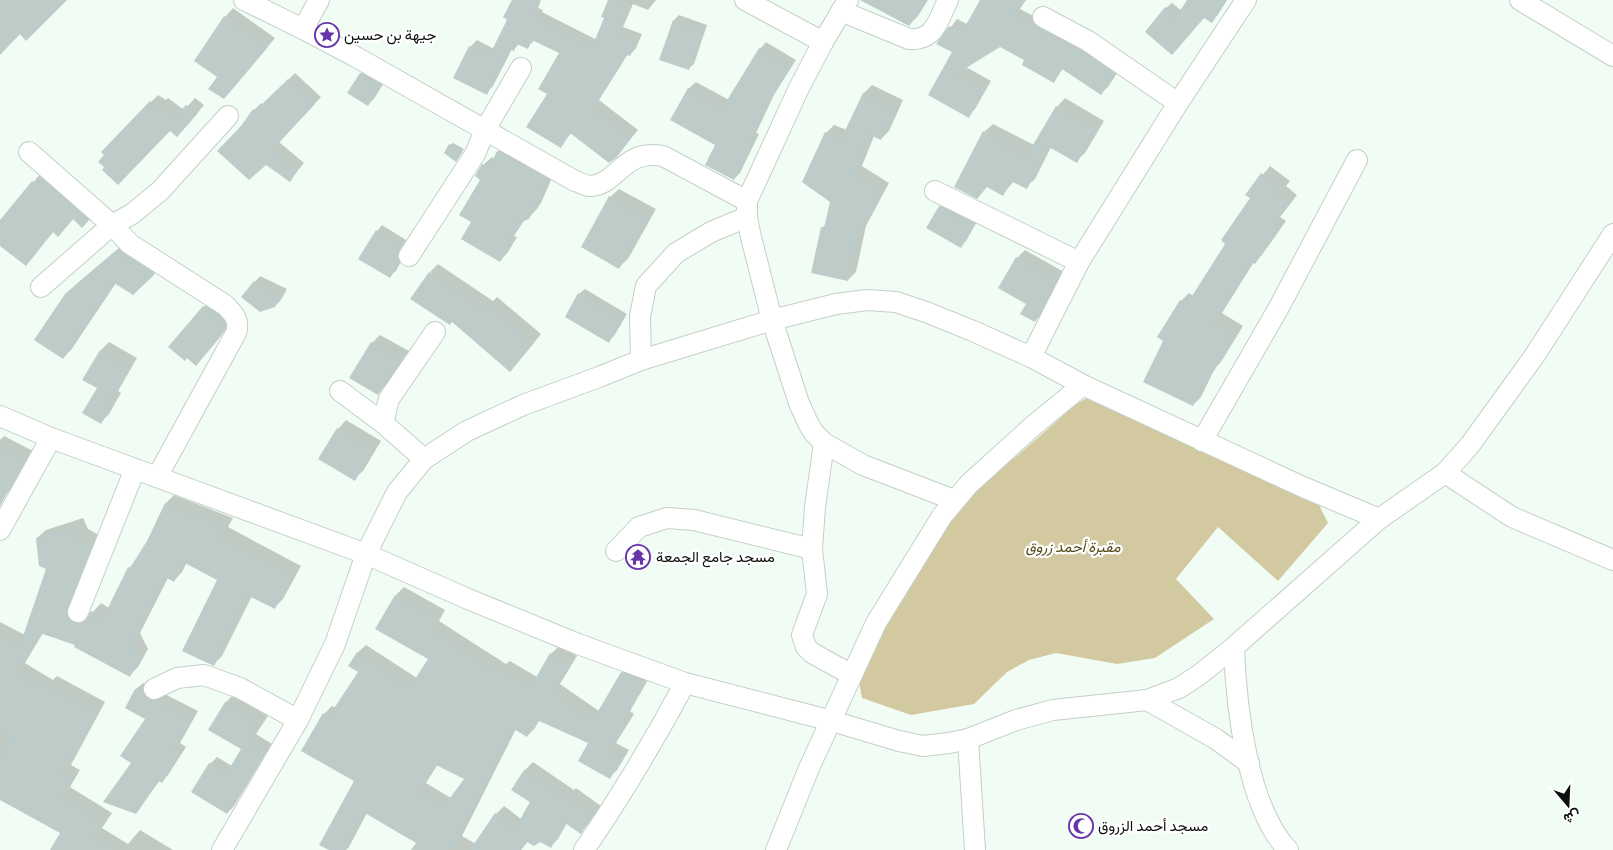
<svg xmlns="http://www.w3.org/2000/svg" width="1613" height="850" font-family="Bitter,Vazirmatn,serif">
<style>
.green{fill:#d2c9a1}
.shadow{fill:#0003;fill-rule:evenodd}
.building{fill:#bdccc9;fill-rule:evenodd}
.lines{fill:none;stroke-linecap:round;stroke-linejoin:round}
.minor-casing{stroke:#c4d0c7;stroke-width:22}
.minor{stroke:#fff;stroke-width:20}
.labels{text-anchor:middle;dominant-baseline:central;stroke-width:4.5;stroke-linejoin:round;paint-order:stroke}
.poi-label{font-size:15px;fill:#0d110e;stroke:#fff;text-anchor:start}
.park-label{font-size:15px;font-style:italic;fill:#564b17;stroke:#fff}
</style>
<rect width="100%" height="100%" fill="#f1fdf4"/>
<path class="green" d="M1094 396 1316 499 1328 523 1278 581 1218 527 1176 579 1214 619 1155 658 1117 664 1056 653 1029 660 1007 672 974 704 911 715 862 698 859 682 880 621 971 490 1017 456 1075 405 1087 398Z"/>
<g class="shadow">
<path d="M513 0H541L538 8 543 10 542 12 597 40 606 17 609 0H656L648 10 633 4 623 27 642 34 636 48 630 55 628 54 599 100 638 130 623 148 572 132 560 147 549 93 560 52 535 40 527 47 520 43 513 50 512 49 493 86 486 93 470 47 477 40 494 49 508 19Z"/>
<path d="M865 0H928L918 16 909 25Z"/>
<path d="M981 0H1026L1020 9 1089 45 1121 67 1108 87 1101 93 1063 69 1053 81 1026 60 1000 46 966 67 991 81 975 109 968 116 930 95 954 52 938 44 957 19 967 24Z"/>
<path d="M1189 0H1227L1217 16H1204L1178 48 1166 8 1172 3 1182 11Z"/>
<path d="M233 8 275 38 232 89 219 77 225 17Z"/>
<path d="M679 15 707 25 694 64 688 69 674 20Z"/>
<path d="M766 42 796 60 775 93 756 133 759 134 740 173 734 179 717 145 672 120 689 88 696 82 729 100 760 49Z"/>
<path d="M366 68 386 79 374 99 368 104 361 73Z"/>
<path d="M295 73 321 97 279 142 304 163 290 180 242 127 254 110 261 103 263 105Z"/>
<path d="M872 85 903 100 889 131 881 139 874 136 862 166 889 183 866 226 856 272 848 280 822 228 826 224 832 201 826 133 834 125 847 130 864 93Z"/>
<path d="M158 95 166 100 168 98 184 110 195 98 204 105 185 128 170 129 106 155 102 152Z"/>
<path d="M1065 98 1104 121 1085 153 1076 161 1051 147 1035 179 1026 187 1014 181 1003 194 984 132 993 124 1034 145 1057 107Z"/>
<path d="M453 143 464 149 458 158 450 145Z"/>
<path d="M507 143 555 171 541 203 537 209 528 218 525 219 514 236 517 237 508 252 500 261 473 222 483 165 492 157 495 159 498 151Z"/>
<path d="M1270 166 1290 181 1286 186 1297 195 1280 217 1286 221 1262 255 1254 262 1222 313 1243 326 1221 362 1215 368 1201 397 1193 405 1165 340 1181 301 1189 293 1193 296 1227 243 1252 198 1247 194Z"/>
<path d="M41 173 91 218 82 226 74 218 66 227 54 231 26 264 0 244V223Z"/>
<path d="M619 189 656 209 628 259 619 267 610 197Z"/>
<path d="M945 201 979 218 966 241 961 246 940 207Z"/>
<path d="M382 225 406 240 402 249 404 256 396 271 390 276 377 231Z"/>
<path d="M126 242 162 266 133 293 116 283 71 350 63 358 74 286Z"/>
<path d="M1025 250 1064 272 1043 313 1035 321 1028 303 1017 258Z"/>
<path d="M438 264 493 301 497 297 541 334 518 362 430 272Z"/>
<path d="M260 276 287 289 281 300 275 306 255 282Z"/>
<path d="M585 289 627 314 614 336 608 341 579 294Z"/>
<path d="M212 298 226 306 228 327 204 356V307Z"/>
<path d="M380 335 409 351 386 385 378 393 372 343Z"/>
<path d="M109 342 137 358 118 391 121 393 109 414 100 423 99 388 101 350Z"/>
<path d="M346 420 381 441 363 471 354 479 338 429Z"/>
<path d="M4 436 33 451 12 488 4 496 0 495V440Z"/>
<path d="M174 495 233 518 228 527 301 566 283 599 274 608 252 596 222 656 214 664 219 580 187 562 182 572 174 581 168 578 140 633 148 649 138 667 130 675 76 644 43 633 25 663 53 680 57 676 105 702 71 765 80 770 70 787 112 813 102 828 128 844 140 830 173 850H52L62 832 0 799V622L25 635 48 568 37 538 46 530 83 518 88 529 100 536 83 615 89 616 101 603 109 608 129 568 135 562 148 541 166 503Z"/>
<path d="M404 587 445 610 439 621 506 664 510 661 537 677 551 654 559 646 577 656 560 684 599 711 622 673 630 665 652 673 630 711 634 714 616 743 629 750 617 770 609 778 590 743 540 719 535 728 527 736 516 729 462 836 476 844 496 814 504 806 521 819 531 802 512 790 525 770 533 762 574 790 576 788 601 806 588 824 580 832 567 823 558 839 550 847 540 840 528 841 521 850H413L418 843 367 813 349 847 346 850H332L355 780 324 714 332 706 336 708 359 672 358 652 366 645 417 678 430 658 377 629 396 595ZM438 764 466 779 451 798 426 783Z"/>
<path d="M143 683 198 711 180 743 186 747 168 775 162 781 160 780 136 812 133 763 146 718 127 708 136 689Z"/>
<path d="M233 695 268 716 256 734 272 744 234 806 227 813 210 764 217 757 232 766 243 749 210 730 226 702Z"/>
</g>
<g class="building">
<path d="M0 0H67L26 41 20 34 0 55Z"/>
<path d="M512 0H539L532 15 537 17 536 19 592 47 604 18 601 17 608 0H617L630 5 617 34 636 41 630 56 624 54 620 66 593 108 632 137 617 157 609 163 570 133 561 148 526 127 547 94 538 89 559 53 532 40 528 49 517 44 514 51 509 49 487 95 453 78 469 46 489 56 507 20 503 17Z"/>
<path d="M860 0H926L909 26Z"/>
<path d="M980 0H1024L1015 16 1082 51 1115 74 1101 95 1062 69 1054 83 1022 65 1024 60 1000 47 958 73 985 88 969 118 928 95 952 52 936 44 949 26 962 32Z"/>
<path d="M1187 0H1227L1212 23 1204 18 1172 55 1145 32 1165 7 1176 17Z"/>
<path d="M224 16 268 47 224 99 208 89 217 77 194 61Z"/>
<path d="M673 20 703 30 689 70 659 60Z"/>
<path d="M759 48 791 67 773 96 772 95 750 139 754 141 734 180 705 165 715 145 670 120 688 88 723 107Z"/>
<path d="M360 73 381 85 368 106 347 93Z"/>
<path d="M288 79 315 104 273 149 298 170 290 182 266 165 249 180 217 151 241 126 253 109 255 111Z"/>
<path d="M863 93 896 108 881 140 870 135 855 174 882 191 858 235 848 281 811 273 821 227 824 228 830 202 802 182 825 132 841 139Z"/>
<path d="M150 101 158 107 160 105 175 116 186 105 198 113 177 137 170 131 118 185 102 170 104 167 98 162 104 155 101 152Z"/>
<path d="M1056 106 1096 129 1077 163 1049 147 1027 189 1011 181 1003 196 987 187 977 199 954 187 983 131 1027 155Z"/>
<path d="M449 144 462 152 456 162 444 153Z"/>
<path d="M497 151 548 179 533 212 529 219 521 222 507 245 510 246 500 262 461 239 471 222 459 215 480 180 475 176 482 164 489 168Z"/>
<path d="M1261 173 1283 189 1279 195 1290 203 1274 225 1279 229 1255 264 1252 262 1215 321 1236 334 1214 371 1211 370 1193 406 1143 382 1163 341 1157 337 1180 300 1187 304 1225 244 1221 240 1250 198 1245 195Z"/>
<path d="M40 177 89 220 82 228 73 219 58 237 53 232 26 266 0 246V220L32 181 35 183Z"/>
<path d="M609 196 648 218 619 269 581 247Z"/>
<path d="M939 206 975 224 961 248 926 228Z"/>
<path d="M376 230 402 245 397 255 399 263 390 278 358 259Z"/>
<path d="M118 249 123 254 155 274 133 295 114 283 63 359 34 340 65 294Z"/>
<path d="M1016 257 1056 280 1035 322 1020 314 1026 304 998 288Z"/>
<path d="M429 272 484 309 488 304 534 343 510 372 452 322 450 325 410 299Z"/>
<path d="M254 281 283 295 275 307 260 312 241 297Z"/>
<path d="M578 293 622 319 609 343 565 317Z"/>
<path d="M203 306 217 314 223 320 221 321 225 324V327L220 337 196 366 187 358 185 361 168 347Z"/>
<path d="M371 342 401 360 378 395 349 378Z"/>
<path d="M100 350 130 367 111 400 114 402 101 424 82 413 97 388 82 380Z"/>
<path d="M337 428 373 449 355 481 318 459Z"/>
<path d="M0 446 26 459 0 506Z"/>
<path d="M165 503 225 526 220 536 293 575 275 609 249 596 214 666 182 651 217 580 183 562 174 582 165 577 132 642 140 659 130 677 74 647 75 645 40 633 17 672 45 688 48 684 97 711 63 774 72 779 63 796 104 822 95 837 116 850H50L60 833 0 800V757L10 739 0 733V634L20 645 46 569 39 566 36 538 74 526 79 538 92 545 67 608 66 613 69 620 74 623 79 624 85 622 91 611 103 618 128 567 130 568 147 541Z"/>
<path d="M395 595 438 619 432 630 498 672 501 668 531 686 550 653 570 665 553 692 593 720 621 672 645 681 623 720 627 723 609 751 622 759 610 779 578 761 588 743 537 720 527 737 514 729 452 850H411L416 843 365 813 345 850H329L319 845 354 781 301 751 323 713 329 716 358 672 348 666 357 652 410 687 428 659 375 629ZM436 765 464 779 444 806 419 791Z"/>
<path d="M135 689 143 692 148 699 158 700 192 718 175 750 180 754 162 783 159 781 136 814 103 802 131 763 120 756 145 719 125 708Z"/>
<path d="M225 702 261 723 250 742 266 751 227 814 191 792 209 763 226 774 241 749 208 730Z"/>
<path d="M524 770 566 797 567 795 594 814 588 823 581 834 565 823 551 848 540 842 534 846 527 842 521 850H470L495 813 515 828 530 802 511 790Z"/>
</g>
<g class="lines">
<defs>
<g id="minor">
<path d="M244 0 303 29 356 57 575 181C580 182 585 186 590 186 618 185 623 148 663 156L747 201"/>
<path d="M745 0 823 42"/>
<path d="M848 0 823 42 799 88 747 201V217L750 233 772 320 799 403 808 423 814 433 824 443 863 465 954 500"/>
<path d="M1520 0 1613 56"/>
<path d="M841 11 909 39C935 41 938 20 948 0"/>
<path d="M1043 17 1088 41 1178 103"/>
<path d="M303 29 319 0"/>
<path d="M29 152 112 225 41 287"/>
<path d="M935 191 1079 262"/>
<path d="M409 256 475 154 485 130 521 68"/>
<path d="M1031 357 1079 262 1178 103 1246 0"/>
<path d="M641 360 640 316 646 286 676 253 711 232 747 217"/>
<path d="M340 391 383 423 424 459"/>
<path d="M0 416 51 438 366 554 468 599 578 644 685 683 832 721 899 741 923 746 949 743 968 739 1016 720 1053 710 1147 700 1179 688 1199 675 1234 647 1379 519 1445 473 1470 445 1535 355 1613 234"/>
<path d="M383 423 389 399 435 332"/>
<path d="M1202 441 1278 309 1357 160"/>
<path d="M824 443 815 507 812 549 817 594 802 635 806 647 812 653 852 675"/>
<path d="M1445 473 1512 517 1613 560"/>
<path d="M157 477 236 333C240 320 234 314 225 305L130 244 112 225 132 214 160 191 228 116"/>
<path d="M0 530 51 438"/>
<path d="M616 551 639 527 667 518 694 520 812 549"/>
<path d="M78 612 135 469"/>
<path d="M1234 647C1236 705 1247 807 1288 850"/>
<path d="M154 689 177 678 204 675 240 688 298 720"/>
<path d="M1147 700 1216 739 1249 763"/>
<path d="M968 739 975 850"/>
<path d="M222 850 298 720 335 644 366 554 397 492 424 459 467 431 523 405 599 377 641 360 772 320 836 304 867 300 896 302 926 312 973 331 1031 357 1083 385 1303 487 1379 519"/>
<path d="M584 850C621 796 654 741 685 683"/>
<path d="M776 850 809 768 876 623 942 516 969 484 1034 425 1083 385"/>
</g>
</defs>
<use href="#minor" class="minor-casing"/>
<use href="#minor" class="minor"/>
</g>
<defs>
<symbol id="sight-ring" viewBox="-11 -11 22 22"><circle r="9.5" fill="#fff" stroke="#6834ab" stroke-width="1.5"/><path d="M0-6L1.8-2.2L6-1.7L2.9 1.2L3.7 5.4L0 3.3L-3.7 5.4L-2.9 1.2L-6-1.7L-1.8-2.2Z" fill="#6834ab"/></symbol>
<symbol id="temple-ring" viewBox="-11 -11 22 22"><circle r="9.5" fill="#fff" stroke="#6834ab" stroke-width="1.5"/><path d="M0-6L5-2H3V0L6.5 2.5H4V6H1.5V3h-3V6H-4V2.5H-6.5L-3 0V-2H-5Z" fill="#6834ab"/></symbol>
<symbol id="mosque-ring" viewBox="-11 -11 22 22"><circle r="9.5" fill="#fff" stroke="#6834ab" stroke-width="1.5"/><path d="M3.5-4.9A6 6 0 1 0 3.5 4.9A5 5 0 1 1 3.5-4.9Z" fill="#6834ab"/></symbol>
</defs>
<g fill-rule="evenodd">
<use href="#sight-ring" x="313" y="21" width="28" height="28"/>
<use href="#temple-ring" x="624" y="543" width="28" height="28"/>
<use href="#mosque-ring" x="1067" y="812" width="28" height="28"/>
</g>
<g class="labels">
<g class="poi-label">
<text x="344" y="35">جيهة بن حسين</text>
<text x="656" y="557">مسجد جامع الجمعة</text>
<text x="1098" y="826">مسجد أحمد الزروق</text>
</g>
<g class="park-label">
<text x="1073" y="547">مقبرة أحمد زروق</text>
</g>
</g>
<g transform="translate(1568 805) rotate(161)" stroke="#ffffff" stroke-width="4" paint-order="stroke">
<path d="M0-4L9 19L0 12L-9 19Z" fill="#0d110e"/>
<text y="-8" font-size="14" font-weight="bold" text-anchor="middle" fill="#0d110e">ش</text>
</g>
</svg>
